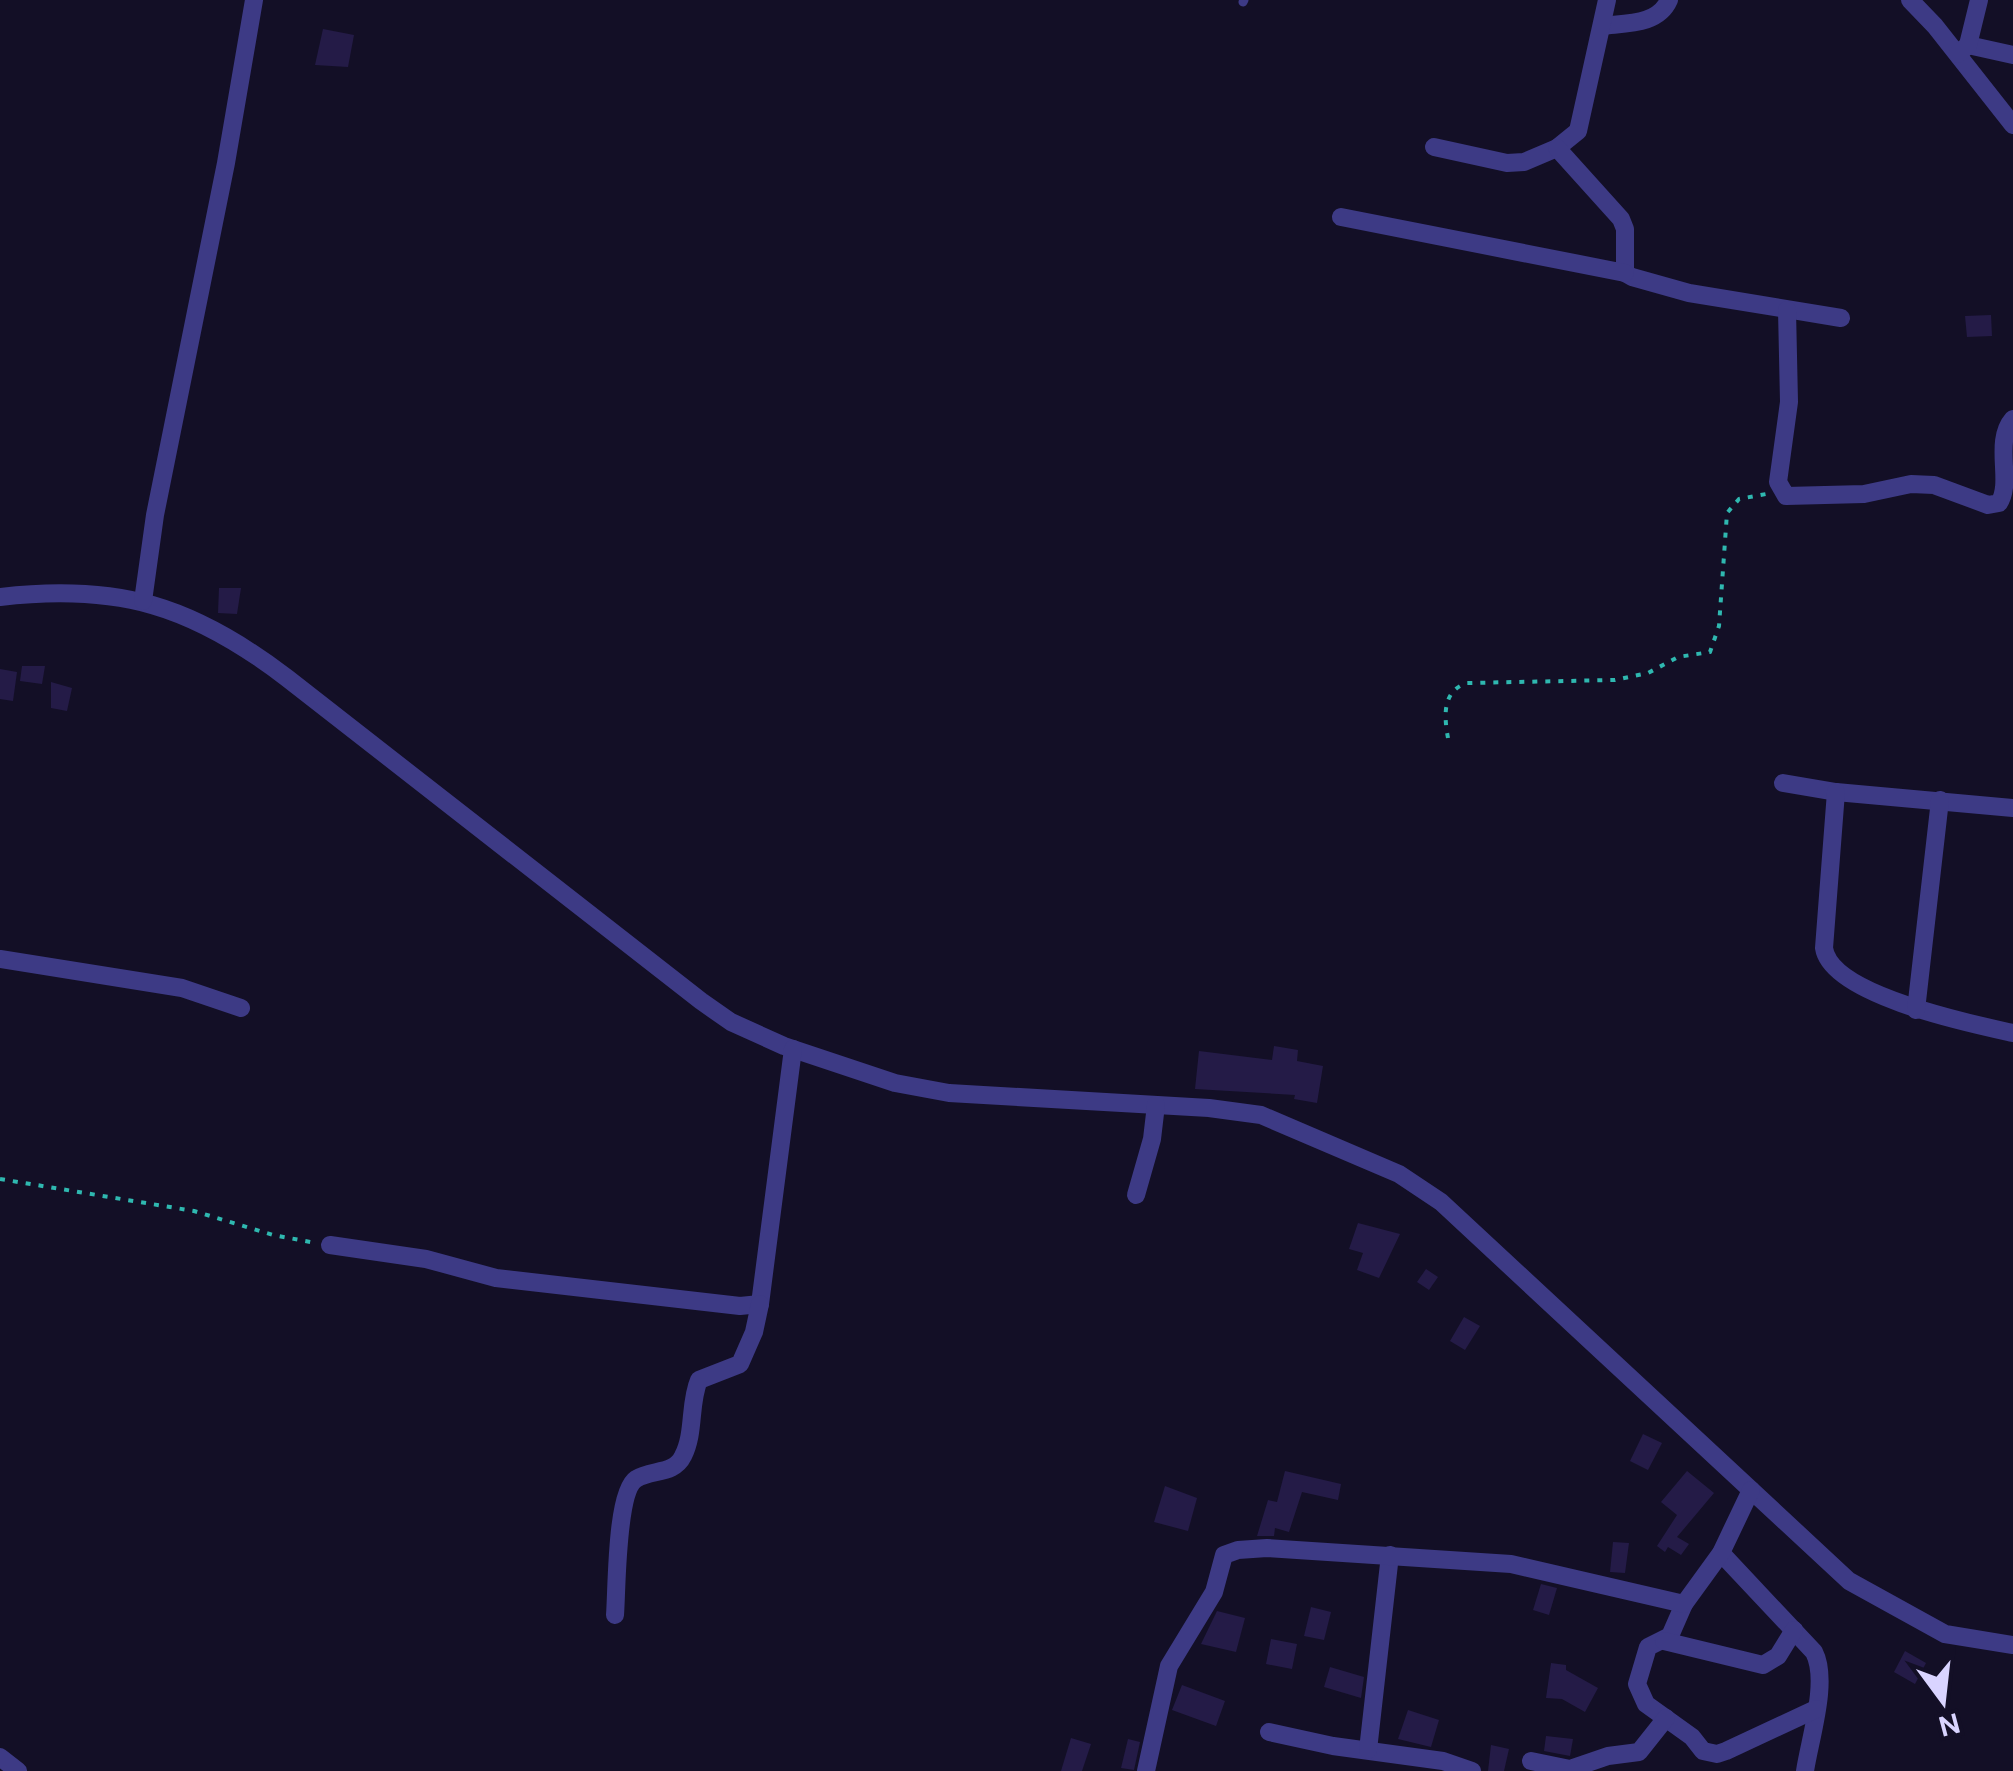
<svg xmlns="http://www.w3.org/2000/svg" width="2013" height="1771" font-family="'DM Sans',sans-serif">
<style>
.building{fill:#241b47}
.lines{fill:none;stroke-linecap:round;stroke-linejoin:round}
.path{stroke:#2fb8b0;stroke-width:4;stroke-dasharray:5 8;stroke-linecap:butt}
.lane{stroke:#3d3a85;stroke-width:9}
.street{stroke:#3d3a85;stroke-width:18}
</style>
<rect width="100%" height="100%" fill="#130f26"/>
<g class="building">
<path d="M323 29 354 35 348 67 315 65Z"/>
<path d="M1991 315 1992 336 1967 337 1965 316Z"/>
<path d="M219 588H241L237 614 218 613Z"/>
<path d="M22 666H45L42 684 20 681Z"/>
<path d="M0 669 17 672 13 701 0 699Z"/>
<path d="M51 682 72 688 67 711 51 708Z"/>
<path d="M1274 1046 1298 1050 1297 1061 1323 1066 1317 1103 1294 1099 1295 1095 1195 1089 1199 1051 1272 1060Z"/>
<path d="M1358 1223 1400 1234 1379 1278 1357 1270 1363 1253 1349 1249Z"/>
<path d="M1426 1269 1438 1277 1429 1290 1417 1282Z"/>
<path d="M1464 1317 1480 1326 1465 1350 1450 1341Z"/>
<path d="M1643 1434 1662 1443 1648 1470 1630 1461Z"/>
<path d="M1285 1471 1341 1484 1338 1500 1302 1492 1289 1532 1275 1528 1274 1536H1257L1268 1500 1277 1502Z"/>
<path d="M1687 1471 1714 1493 1677 1537 1689 1544 1681 1555 1668 1547 1665 1552 1657 1546 1677 1515 1661 1502Z"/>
<path d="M1165 1486 1197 1498 1188 1531 1154 1522Z"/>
<path d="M1613 1542 1629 1543 1625 1573 1610 1572Z"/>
<path d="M1541 1584 1557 1588 1549 1615 1533 1610Z"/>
<path d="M1311 1607 1331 1612 1324 1640 1304 1636Z"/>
<path d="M1217 1611 1245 1618 1236 1652 1201 1644Z"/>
<path d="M1271 1639 1297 1644 1292 1669 1266 1664Z"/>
<path d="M1905 1651 1926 1663 1915 1684 1894 1672Z"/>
<path d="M1551 1663 1566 1665V1670L1598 1688 1585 1712 1562 1699 1546 1698Z"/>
<path d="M1330 1667 1364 1677 1361 1698 1324 1687Z"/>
<path d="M1182 1685 1225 1701 1216 1726 1172 1710Z"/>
<path d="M1408 1710 1439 1720 1431 1747 1398 1739Z"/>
<path d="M1546 1736 1573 1739 1570 1756 1544 1751Z"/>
<path d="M1071 1738 1091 1744 1082 1771H1061Z"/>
<path d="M1128 1739 1140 1742 1134 1770 1121 1768Z"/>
<path d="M1491 1745 1509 1749 1504 1771H1488Z"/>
</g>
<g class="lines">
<g class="path">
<path d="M1448 738C1444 716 1442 691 1467 683L1615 680 1648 673 1678 657 1710 652 1719 626 1727 513 1739 499 1766 494"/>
<path d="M0 1179 194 1211 273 1235 316 1243"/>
</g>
<path class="lane" d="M1243 2 1244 0"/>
<g class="street">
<path d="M1910 0 1935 26 2013 125"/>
<path d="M1602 26C1627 23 1658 25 1669 0"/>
<path d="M1968 45 2013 55"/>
<path d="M1958 54 1968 45 1979 0"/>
<path d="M1434 147 1507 163 1524 162 1557 148 1578 131 1607 0"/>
<path d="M1557 148 1621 219 1625 229V273L1632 277 1689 293 1841 318"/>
<path d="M1341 217 1625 273"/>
<path d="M1787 310 1789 402 1778 482 1786 496 1864 494 1911 484 1934 485 1988 505 1999 503C2013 482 1993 442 2013 419"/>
<path d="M0 597C119 583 193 606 287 678L701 1001 731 1022 784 1046 895 1083 949 1093 1209 1108 1261 1115 1399 1174 1441 1202 1849 1581 1945 1634 2013 1645"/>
<path d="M143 601 155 515 226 163 254 0"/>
<path d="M1783 783 1836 792 2013 808"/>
<path d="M1836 792 1824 948C1831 995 1972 1024 2013 1033"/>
<path d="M0 959 182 988 241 1008"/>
<path d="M1916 1010 1940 800"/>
<path d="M1136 1195 1152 1139 1156 1105"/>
<path d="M330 1245 426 1259 496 1278 740 1306 760 1304 793 1049"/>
<path d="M1721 1553 1814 1652C1829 1681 1810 1738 1805 1771"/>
<path d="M1684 1604 1670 1636 1648 1647 1637 1684 1646 1704 1692 1737 1703 1751 1717 1754 1726 1751 1816 1709"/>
<path d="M615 1615C617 1590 616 1492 636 1479 651 1469 674 1475 683 1456 695 1433 689 1403 699 1380L740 1364 754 1332 760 1304"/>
<path d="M1664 1641 1763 1665 1778 1656 1794 1630"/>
<path d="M1269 1732 1333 1746 1443 1761 1472 1771"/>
<path d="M1368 1750 1390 1555"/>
<path d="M0 1757 18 1771"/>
<path d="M1531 1761 1570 1769 1608 1756 1639 1752 1666 1718"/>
<path d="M1146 1771 1169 1666 1214 1592 1224 1555 1238 1550 1267 1548 1511 1564 1684 1604 1721 1553 1751 1490"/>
</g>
</g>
<g transform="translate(1943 1701) rotate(165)" stroke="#130f26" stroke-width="8" paint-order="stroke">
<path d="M0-8L18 38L0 25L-18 38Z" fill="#d9d4ff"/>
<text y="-15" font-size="28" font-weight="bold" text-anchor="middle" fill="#d9d4ff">N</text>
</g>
</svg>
